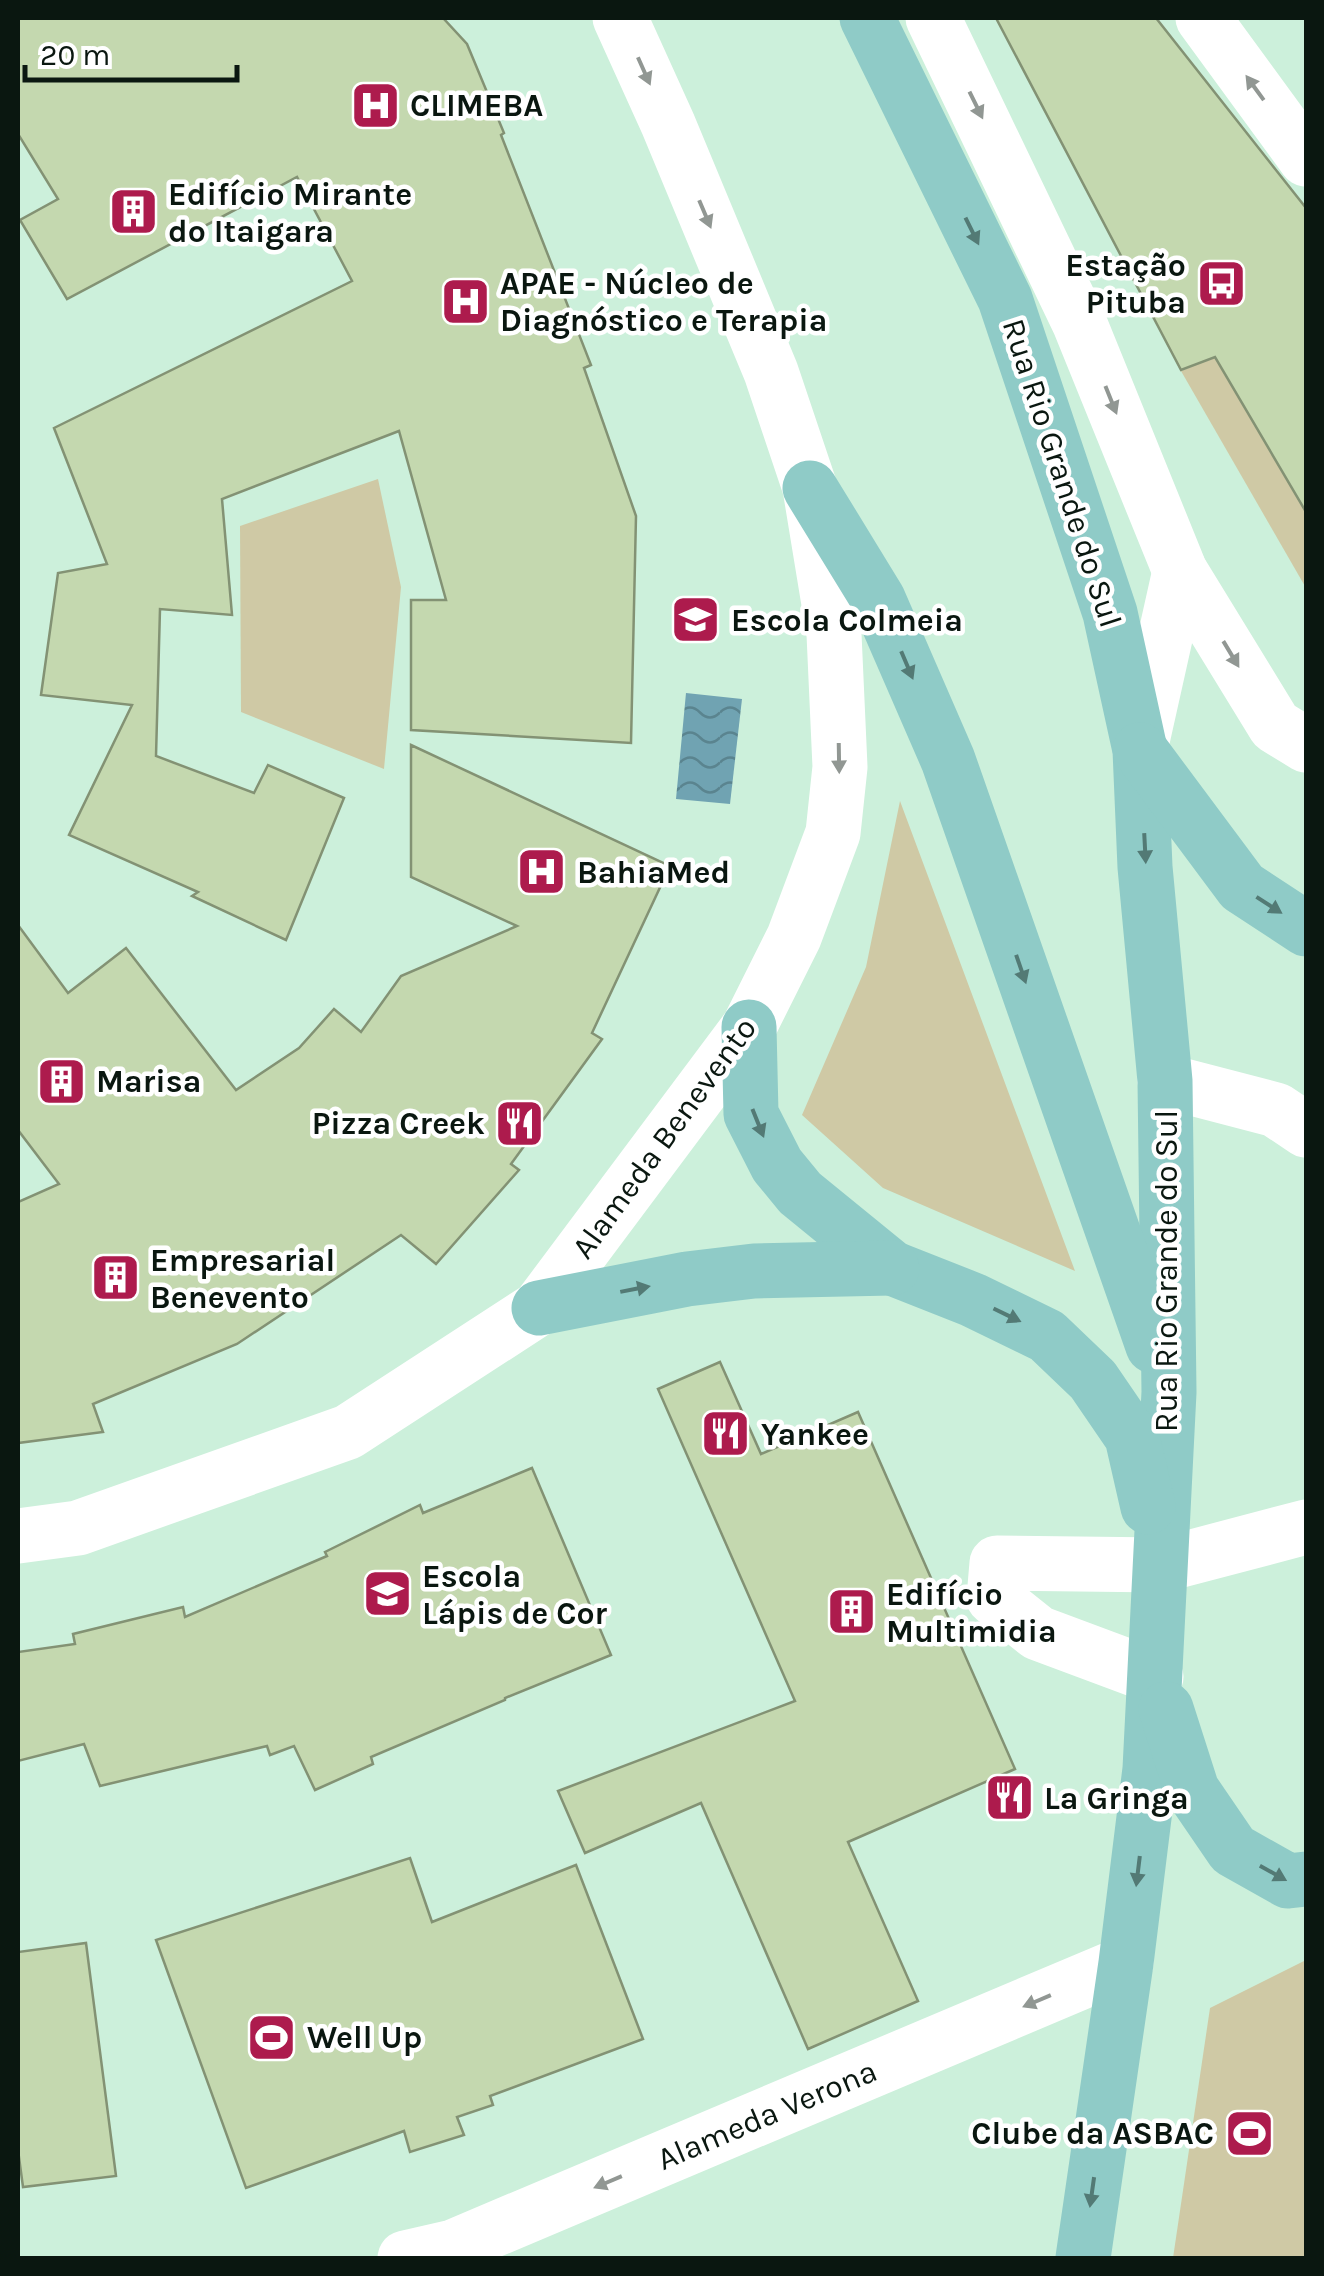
<svg xmlns="http://www.w3.org/2000/svg" width="1324" height="2276" font-family="Karla,sans-serif">
<style>
.grass{fill:#cfc9a5}
.water{fill:url(#water-waves)}
.building{fill:#c4d8af;stroke:#839274;stroke-width:2.5}
.lines{fill:none;stroke-linecap:round;stroke-linejoin:round}
.minor{stroke:#fff;stroke-width:55}
.major{stroke:#8fcbc7;stroke-width:55}
.oneway{fill:#919793}
.oneway2{fill:#537a75}
.labels{text-anchor:middle;dominant-baseline:central;stroke-width:9;stroke-linejoin:round;paint-order:stroke}
.poi-label{font-size:32px;font-weight:bold;fill:#0a1710;stroke:#fff;text-anchor:start}
.street-label{font-size:32px;fill:#0a1710;stroke:#fff}
</style>
<defs>
<pattern id="water-waves" width="16" height="10" patternUnits="userSpaceOnUse" patternTransform="scale(2.5)"><rect width="16" height="10" fill="#70a3b2"/><path d="M0 5q4-4 8 0t8 0" fill="none" stroke="#5a848f"/></pattern>
</defs>
<rect width="100%" height="100%" fill="#ccf0db"/>
<g class="grass">
<path d="M1215 357 1306 512V588L1181 371Z"/>
<path d="M378 479 401 587 384 769 241 712 240 526Z"/>
<path d="M900 801 1075 1271 883 1188 802 1115 866 967Z"/>
<path d="M1306 1960V2258H1173L1210 2008Z"/>
</g>
<path class="water" d="M686 693 742 699 730 804 676 799Z"/>
<g class="building">
<path d="M18 18H443L467 44 504 133 501 135 591 365 584 368 636 516 631 743 411 730V600H446L399 431 222 499 232 615 160 609 156 756 254 793 268 765 344 798 286 940 192 896 198 892 69 835 132 705 41 695 58 573 107 564 54 428 352 281 297 177 67 299 20 220 58 199 18 134Z"/>
<path d="M996 18H1156L1306 208V512L1215 357 1181 370Z"/>
<path d="M411 745 670 866 592 1033 602 1039 511 1164 519 1170 436 1264 401 1235 237 1344 93 1404 103 1432 18 1443V1202L59 1184 18 1130V925L68 993 126 948 236 1090 299 1048 334 1009 361 1032 401 976 517 926 411 877Z"/>
<path d="M720 1362 761 1454 858 1412 1015 1769 848 1842 918 2001 808 2049 701 1803 585 1853 558 1791 795 1701 658 1389Z"/>
<path d="M532 1468 611 1655 505 1698V1700L371 1757 373 1764 315 1790 294 1746 270 1755 267 1746 100 1786 84 1744 18 1761V1652L75 1644 73 1634 183 1607 185 1617 327 1556 325 1552 420 1505 423 1513Z"/>
<path d="M410 1858 432 1922 576 1865 643 2039 490 2096 493 2105 457 2117 464 2135 410 2152 404 2131 246 2188 156 1940Z"/>
<path d="M86 1943 116 2176 23 2187 18 2150V1952Z"/>
</g>
<g class="lines">
<g class="minor">
<path d="M933 18 1079 322 1180 571 1275 726 1306 745"/>
<path d="M1203 18 1306 159"/>
<path d="M1140 750 1180 571"/>
<path d="M1165 1081 1276 1110 1306 1130"/>
<path d="M18 1536 78 1528 348 1432 539 1308 749 1027 794 937 833 833 840 767 834 634 810 488 771 372 668 124 620 18"/>
<path d="M1156 1677 1038 1633 994 1598 997 1563 1162 1565 1306 1527"/>
<path d="M405 2258 453 2247 1126 1963"/>
</g>
<g class="major">
<path d="M867 18 1005 299 1110 613 1140 750 1145 867 1165 1081 1169 1392 1150 1769 1126 1963 1083 2258"/>
<path d="M810 488 878 599 948 760 1153 1346"/>
<path d="M1140 750 1242 887 1306 929"/>
<path d="M749 1027 751 1114 777 1165 800 1193 892 1268 973 1300 1047 1336 1093 1380 1132 1437 1148 1507"/>
<path d="M539 1308 687 1279 754 1271 892 1268"/>
<path d="M1166 1709 1192 1790 1233 1850 1288 1881 1306 1879"/>
</g>
</g>
<defs><path id="oneway-solid" d="M-6-.8H1V-3.2L6.5 0L1 3.2V.8H-6Z" transform="scale(2.5)"/></defs>
<g class="oneway">
<use href="#oneway-solid" transform="translate(644 71) rotate(66)"/>
<use href="#oneway-solid" transform="translate(1255 88) rotate(-126)"/>
<use href="#oneway-solid" transform="translate(976 105) rotate(64)"/>
<use href="#oneway-solid" transform="translate(705 214) rotate(67)"/>
<use href="#oneway-solid" transform="translate(1111 400) rotate(68)"/>
<use href="#oneway-solid" transform="translate(1231 654) rotate(59)"/>
<use href="#oneway-solid" transform="translate(839 758) rotate(89)"/>
<use href="#oneway-solid" transform="translate(1037 2001) rotate(157)"/>
<use href="#oneway-solid" transform="translate(608 2182) rotate(157)"/>
</g>
<g class="oneway2">
<use href="#oneway-solid" transform="translate(972 231) rotate(64)"/>
<use href="#oneway-solid" transform="translate(907 665) rotate(67)"/>
<use href="#oneway-solid" transform="translate(1145 848) rotate(87)"/>
<use href="#oneway-solid" transform="translate(1269 905) rotate(33)"/>
<use href="#oneway-solid" transform="translate(1021 969) rotate(71)"/>
<use href="#oneway-solid" transform="translate(758 1123) rotate(68)"/>
<use href="#oneway-solid" transform="translate(635 1289) rotate(-11)"/>
<use href="#oneway-solid" transform="translate(1007 1315) rotate(26)"/>
<use href="#oneway-solid" transform="translate(1138 1871) rotate(97)"/>
<use href="#oneway-solid" transform="translate(1273 1873) rotate(29)"/>
<use href="#oneway-solid" transform="translate(1092 2192) rotate(98)"/>
</g>
<defs>
<symbol id="hospital-square" viewBox="-11 -11 22 22"><rect x="-9" y="-9" width="18" height="18" rx="4" fill="#ad1b4d" stroke="#fff"/><path d="M-5-5h3v3.5h4V-5h3V5h-3V1.5h-4V5h-3Z" fill="#fff"/></symbol>
<symbol id="building-square" viewBox="-11 -11 22 22"><rect x="-9" y="-9" width="18" height="18" rx="4" fill="#ad1b4d" stroke="#fff"/><path d="M-4-6H4V6H1V3H-1V6H-4ZM-2.5-4.3h1.7v1.8h-1.7ZM.8-4.3h1.7v1.8H.8ZM-2.5-1h1.7V.8h-1.7ZM.8-1h1.7V.8H.8Z" fill="#fff"/></symbol>
<symbol id="bus-square" viewBox="-11 -11 22 22"><rect x="-9" y="-9" width="18" height="18" rx="4" fill="#ad1b4d" stroke="#fff"/><path d="M-5-6H5V4H4V6H2V4H-2V6H-4V4H-5ZM-3.5-4V0h7V-4ZM-3.5 1.2v1.5H-2V1.2ZM2 1.2v1.5H3.5V1.2Z" fill="#fff"/></symbol>
<symbol id="school-square" viewBox="-11 -11 22 22"><rect x="-9" y="-9" width="18" height="18" rx="4" fill="#ad1b4d" stroke="#fff"/><path d="M0-5L7-2L0 1L-7-2ZM-4 1L0 2.5L4 1V4Q0 6-4 4Z" fill="#fff"/></symbol>
<symbol id="restaurant-square" viewBox="-11 -11 22 22"><rect x="-9" y="-9" width="18" height="18" rx="4" fill="#ad1b4d" stroke="#fff"/><path d="M-5-6h1v4h1v-4h1v4h1v-4h1v5L-1.5 .5V6h-2V.5L-5-1ZM5-6V6H3V1.5H1.5Q1.5-4 5-6Z" fill="#fff"/></symbol>
<symbol id="stadium-square" viewBox="-11 -11 22 22"><rect x="-9" y="-9" width="18" height="18" rx="4" fill="#ad1b4d" stroke="#fff"/><path d="M0-5a6.5 5 0 1 0 0 10a6.5 5 0 1 0 0-10ZM-3.5-1.8h7v3.6h-7Z" fill="#fff"/></symbol>
</defs>
<g fill-rule="evenodd">
<use href="#hospital-square" x="348" y="78" width="55" height="55"/>
<use href="#building-square" x="106" y="184" width="55" height="55"/>
<use href="#bus-square" x="1194" y="256" width="55" height="55"/>
<use href="#hospital-square" x="438" y="274" width="55" height="55"/>
<use href="#school-square" x="668" y="592" width="55" height="55"/>
<use href="#hospital-square" x="514" y="844" width="55" height="55"/>
<use href="#building-square" x="34" y="1054" width="55" height="55"/>
<use href="#restaurant-square" x="492" y="1096" width="55" height="55"/>
<use href="#building-square" x="88" y="1250" width="55" height="55"/>
<use href="#restaurant-square" x="698" y="1406" width="55" height="55"/>
<use href="#school-square" x="360" y="1566" width="55" height="55"/>
<use href="#building-square" x="824" y="1584" width="55" height="55"/>
<use href="#restaurant-square" x="982" y="1770" width="55" height="55"/>
<use href="#stadium-square" x="244" y="2010" width="55" height="55"/>
<use href="#stadium-square" x="1222" y="2106" width="55" height="55"/>
</g>
<g class="labels">
<g class="poi-label">
<text x="410" y="105">CLIMEBA</text>
<text x="168" y="194">Edifício Mirante<tspan x="168" dy="37">do Itaigara</tspan></text>
<text x="1186" y="265" text-anchor="end">Estação<tspan x="1186" dy="37">Pituba</tspan></text>
<text x="500" y="283">APAE - Núcleo de<tspan x="500" dy="37">Diagnóstico e Terapia</tspan></text>
<text x="731" y="620">Escola Colmeia</text>
<text x="577" y="872">BahiaMed</text>
<text x="96" y="1081">Marisa</text>
<text x="485" y="1123" text-anchor="end">Pizza Creek</text>
<text x="150" y="1260">Empresarial<tspan x="150" dy="37">Benevento</tspan></text>
<text x="761" y="1434">Yankee</text>
<text x="422" y="1576">Escola<tspan x="422" dy="37">Lápis de Cor</tspan></text>
<text x="886" y="1594">Edifício<tspan x="886" dy="37">Multimidia</tspan></text>
<text x="1044" y="1798">La Gringa</text>
<text x="307" y="2037">Well Up</text>
<text x="1214" y="2133" text-anchor="end">Clube da ASBAC</text>
</g>
<g class="street-label">
<text transform="translate(1062 473) rotate(72)">Rua Rio Grande do Sul</text>
<text transform="translate(664 1138) rotate(-54)">Alameda Benevento</text>
<text transform="translate(1166 1271) rotate(-90)">Rua Rio Grande do Sul</text>
<text transform="translate(767 2115) rotate(-23)">Alameda Verona</text>
</g>
</g>
<rect width="1324" height="2276" fill="none" stroke="#0a1710" stroke-width="40"/>
<path d="M25 65v15h212v-15" fill="none" stroke="#0a1710" stroke-width="5"/>
<text x="40" y="65" font-size="30" fill="#0a1710" stroke="#ffffff" stroke-width="8" paint-order="stroke">20 m</text>
</svg>
